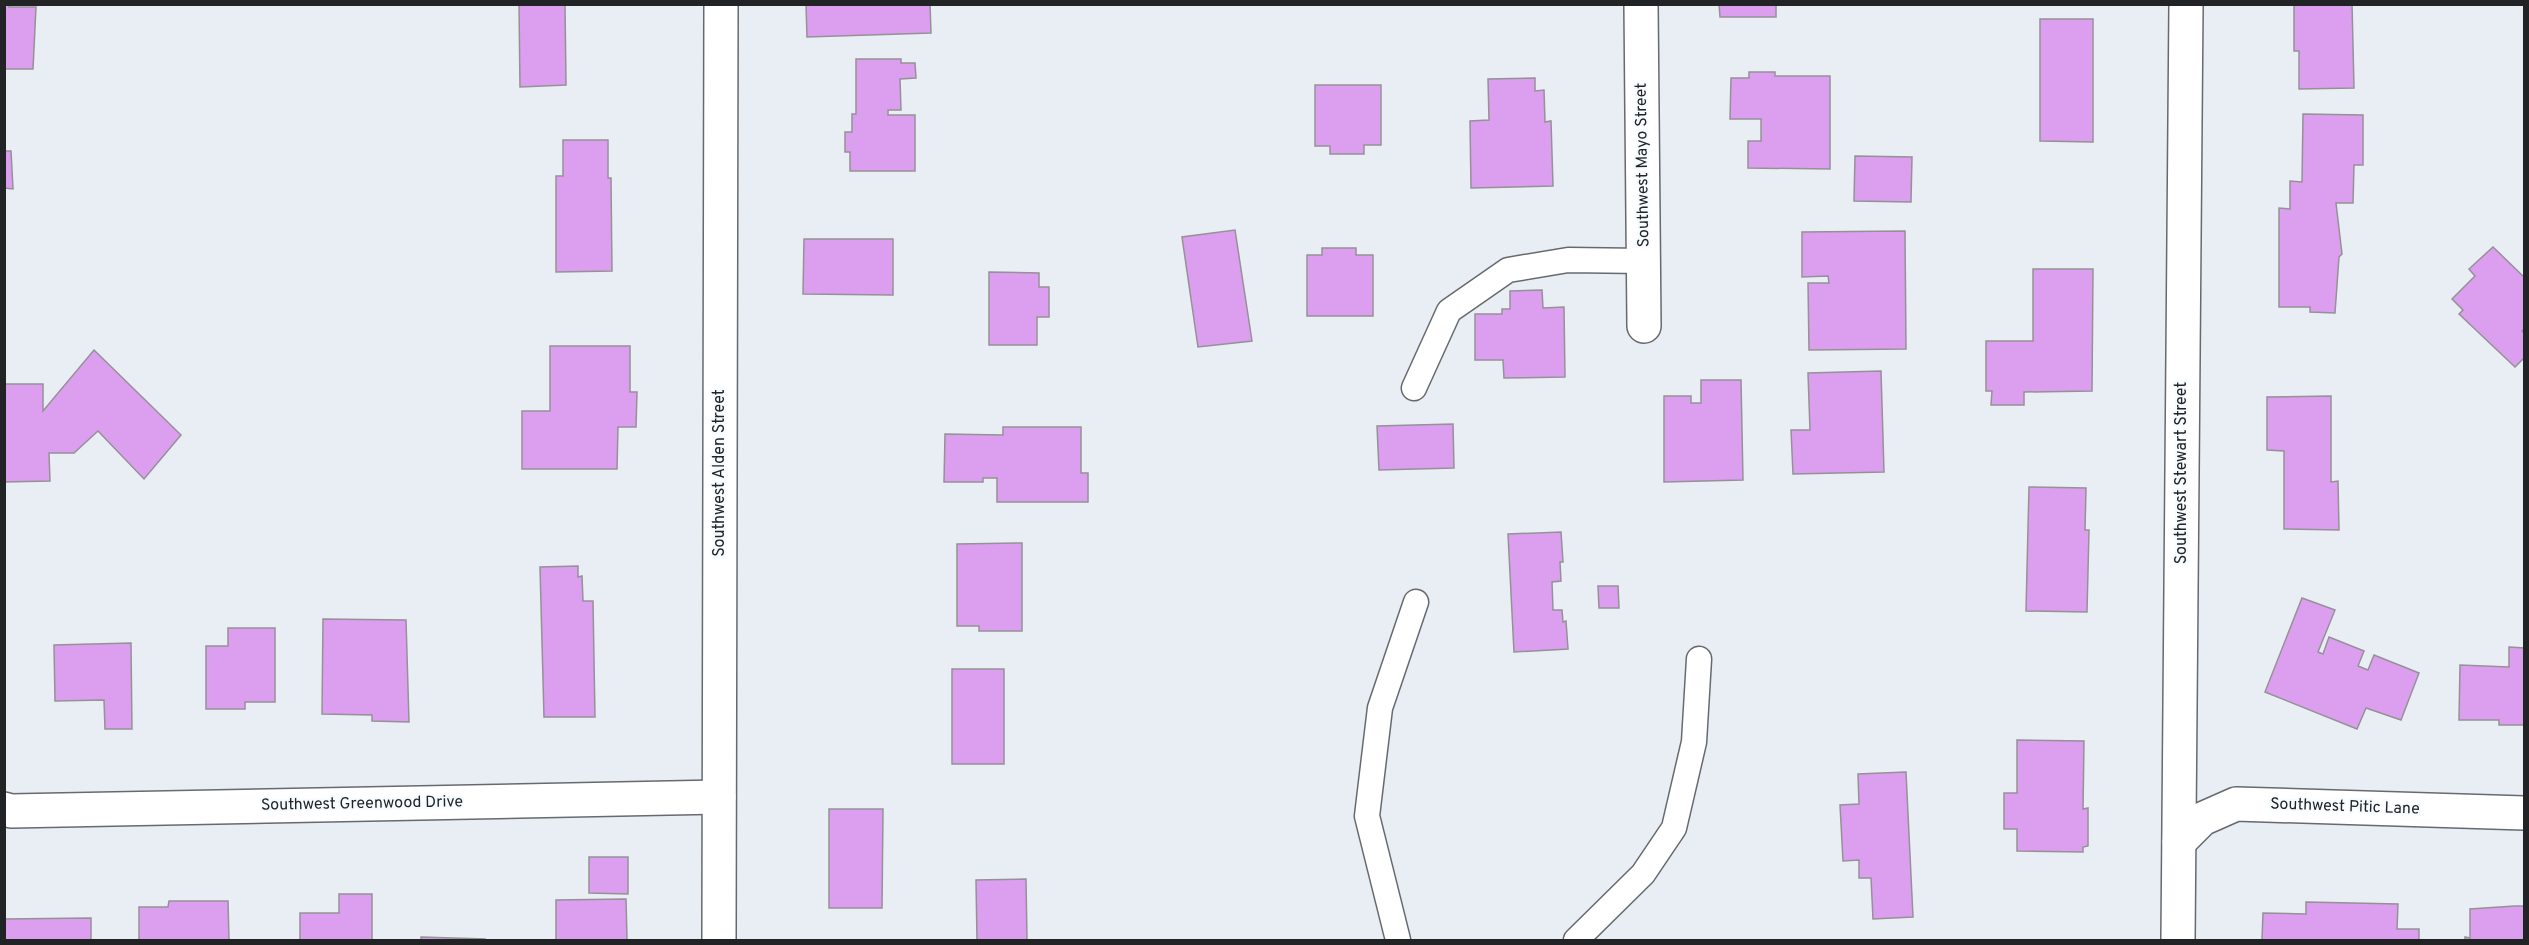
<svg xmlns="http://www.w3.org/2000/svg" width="2529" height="945" font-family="Overpass,sans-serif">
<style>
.building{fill:#dc9ff0;stroke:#959196;stroke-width:1.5}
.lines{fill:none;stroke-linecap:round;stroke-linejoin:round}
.service-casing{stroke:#666a6f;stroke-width:27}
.minor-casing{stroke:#666a6f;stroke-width:36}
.service{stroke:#fff;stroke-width:24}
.minor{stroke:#fff;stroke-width:33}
.labels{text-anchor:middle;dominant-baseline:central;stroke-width:4.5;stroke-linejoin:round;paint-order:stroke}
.street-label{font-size:16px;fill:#212324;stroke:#f6fbff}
</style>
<rect width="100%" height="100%" fill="#e8eef3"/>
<g class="building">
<path d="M4 4H9V7H36L33 69H4Z"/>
<path d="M519 4H565L566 85 520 87Z"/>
<path d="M806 4H930L931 33 807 37Z"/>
<path d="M1719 4H1776V17H1720Z"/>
<path d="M2294 4H2352L2354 88 2299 89V51H2294Z"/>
<path d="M2040 19H2093V142L2040 141Z"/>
<path d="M856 59H901V63H915L916 78 900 79 901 110H888V115H915V171H850V152H845V132H852V114H856Z"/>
<path d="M1749 72H1775V76H1830V169L1748 168V141H1761V119H1730L1731 78H1749Z"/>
<path d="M1535 78V91L1544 90 1545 122 1551 121 1553 186 1471 188 1470 121 1489 120 1488 79Z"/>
<path d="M1315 85H1381V145H1364V154H1330V146H1315Z"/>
<path d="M2303 114 2363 115V165H2354L2353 203H2336L2342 254 2339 257 2335 313 2310 312V307H2279V208L2290 209V181L2302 182Z"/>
<path d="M563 140H608V178H611L612 271 556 272V176H563Z"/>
<path d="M4 151H11L13 189 4 188Z"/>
<path d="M1855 156 1912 157 1911 202 1854 201Z"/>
<path d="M1235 230 1252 341 1198 347 1182 237Z"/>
<path d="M1905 231 1906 349 1809 350 1808 283H1829L1828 276 1802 277V232Z"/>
<path d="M804 239H893V295L803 294Z"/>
<path d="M2493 247 2524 277V329L2522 331 2524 333V358L2515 367 2459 314 2463 310 2452 299 2475 276 2469 269Z"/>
<path d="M1322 248H1356V255H1373V316H1307V255H1322Z"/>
<path d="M2033 269H2093L2092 391 2024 392V405H1991L1992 391H1986V341H2033Z"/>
<path d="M989 272 1039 273V287H1049V317H1037V345H989Z"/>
<path d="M1542 290 1543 308 1564 307 1565 377 1504 378 1503 360H1475V314H1502V309H1510V291Z"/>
<path d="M550 346H630V392H637L636 427H618L617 469H522V411H550Z"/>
<path d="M94 350 181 435 144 479 98 431 74 453H49L50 481 4 482V384H43V411Z"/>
<path d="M1881 371 1884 472 1793 474 1791 430H1810L1808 373Z"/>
<path d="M1701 380H1741L1743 480 1664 482V396H1691V403H1701Z"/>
<path d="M2331 396V482L2338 481 2339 530 2284 529V451L2267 450V397Z"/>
<path d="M1453 424 1454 468 1379 470 1377 426Z"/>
<path d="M1003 427H1081V473H1088V502H997V478H983V482H944L945 434 1003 435Z"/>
<path d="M2029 487 2086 488 2085 530H2089L2087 612 2026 611Z"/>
<path d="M1561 532 1563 562H1560L1561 581 1552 582 1553 610H1562L1563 622 1566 621 1568 649 1514 652 1508 534Z"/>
<path d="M1022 543V631H979V626H957V544Z"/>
<path d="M578 566V577L582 576 583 601H593L595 717H544L540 567Z"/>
<path d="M1598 586H1618L1619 608H1599Z"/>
<path d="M2302 598 2335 610 2318 652 2323 654 2329 637 2364 651 2358 666 2368 670 2374 655 2419 673 2401 720 2366 708 2357 729 2265 692Z"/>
<path d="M323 619 406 620 409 722 372 721V715L322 714Z"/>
<path d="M228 628H275V702H245V709H206V646H228Z"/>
<path d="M131 643 132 729H105L104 700 55 701 54 645Z"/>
<path d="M2509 647 2524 648V725H2499V720H2459L2460 665 2509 667Z"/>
<rect x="952" y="669" width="52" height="95"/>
<path d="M2017 740 2084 741 2083 809 2088 808V846L2083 847V852L2017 851V829H2004V793H2017Z"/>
<path d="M1906 772 1913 917 1873 919 1871 878H1859V860L1843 861 1840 805 1859 804 1858 774Z"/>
<path d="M829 809H883L882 908H829Z"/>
<path d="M589 857H628V894L589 893Z"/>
<path d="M1026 879 1027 940H977L976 880Z"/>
<path d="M339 894H372V940H300V913H339Z"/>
<path d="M626 899 627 940H556V900Z"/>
<path d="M169 901H228L229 940H139V907H168Z"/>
<path d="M2306 902 2398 904 2397 929H2419V940H2262L2263 913 2306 914Z"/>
<path d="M2515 906H2524V940H2465V937L2470 938V909Z"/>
<path d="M91 918V940H4V919Z"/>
<path d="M421 937 485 939V940H421Z"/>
</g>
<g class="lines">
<defs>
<g id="service">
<path d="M1414 388 1449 311 1508 270 1568 260 1644 261"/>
<path d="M1398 940 1367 816 1380 708 1416 602"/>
<path d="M1576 940 1643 874 1674 828 1694 742 1699 659"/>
</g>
<g id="minor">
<path d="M1641 4 1644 326"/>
<path d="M4 809 11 811 719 797"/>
<path d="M2179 842 2202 819 2236 804 2524 813"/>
<path d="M719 940 721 4"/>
<path d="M2178 940 2186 4"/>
</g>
</defs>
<use href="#service" class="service-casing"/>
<use href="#minor" class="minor-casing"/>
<use href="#service" class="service"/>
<use href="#minor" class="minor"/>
</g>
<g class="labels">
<g class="street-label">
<text transform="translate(1643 165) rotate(-91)">Southwest Mayo Street</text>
<text transform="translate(720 473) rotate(-90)">Southwest Alden Street</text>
<text transform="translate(2182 473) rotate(-90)">Southwest Stewart Street</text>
<text transform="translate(362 804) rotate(-1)">Southwest Greenwood Drive</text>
<text transform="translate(2345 807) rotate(2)">Southwest Pitic Lane</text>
</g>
</g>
<rect width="2529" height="945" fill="none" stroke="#212324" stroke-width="12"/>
</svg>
